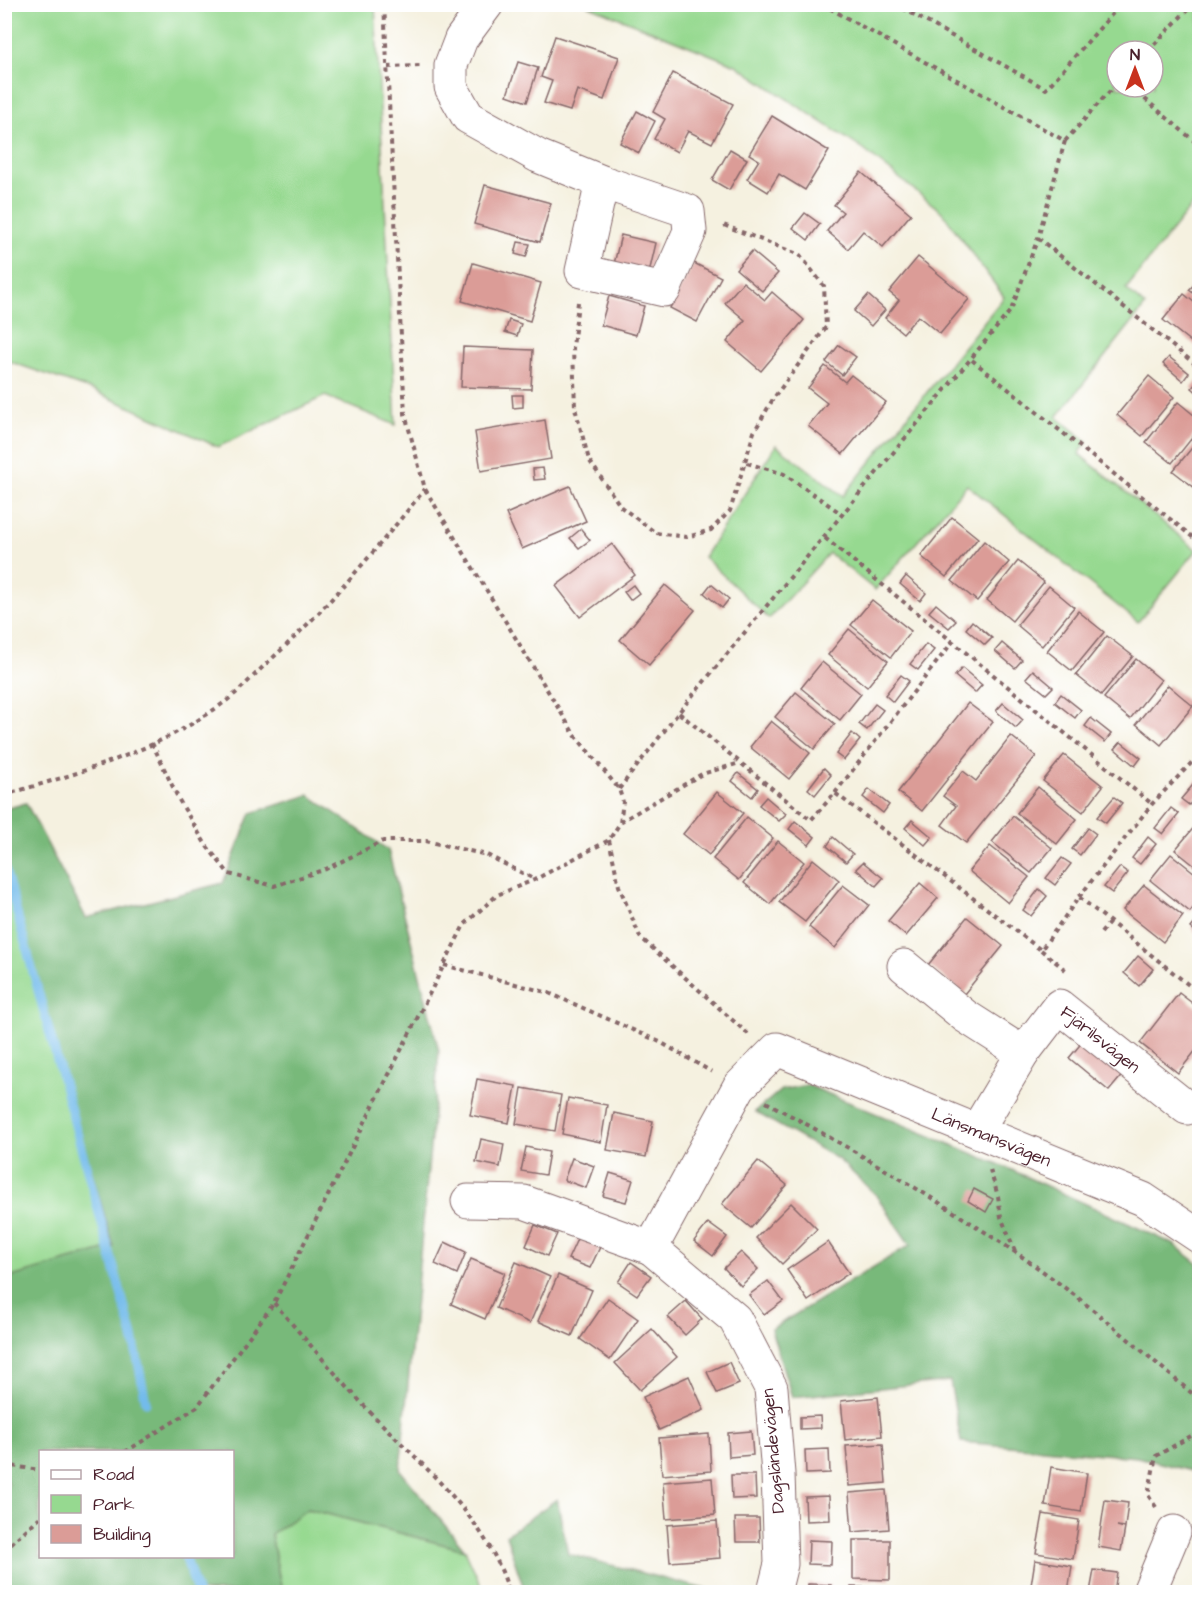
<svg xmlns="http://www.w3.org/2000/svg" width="1204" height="1597" font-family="'Architects Daughter',sans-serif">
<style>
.green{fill:#96d990;stroke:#707c5e;stroke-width:1.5;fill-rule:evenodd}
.forest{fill:#78b97a;stroke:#616c52;stroke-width:1.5;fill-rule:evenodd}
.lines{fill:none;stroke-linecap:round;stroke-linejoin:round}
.stream{stroke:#73bbeb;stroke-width:9}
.building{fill:#db9c97}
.minor-casing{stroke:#86686a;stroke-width:35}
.path{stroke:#86686a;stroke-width:4;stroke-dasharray:4.5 4.5;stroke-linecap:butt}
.minor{stroke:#fff;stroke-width:33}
.labels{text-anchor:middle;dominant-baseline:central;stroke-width:5;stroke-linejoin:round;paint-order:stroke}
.street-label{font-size:18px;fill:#4a1f2b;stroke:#fff}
</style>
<rect width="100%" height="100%" fill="#fff"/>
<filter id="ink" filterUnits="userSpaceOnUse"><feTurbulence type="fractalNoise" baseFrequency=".0167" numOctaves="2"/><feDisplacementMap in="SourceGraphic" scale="12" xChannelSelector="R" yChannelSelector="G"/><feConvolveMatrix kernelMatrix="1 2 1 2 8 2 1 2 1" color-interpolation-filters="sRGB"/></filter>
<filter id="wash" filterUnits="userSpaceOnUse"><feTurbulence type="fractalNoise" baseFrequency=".008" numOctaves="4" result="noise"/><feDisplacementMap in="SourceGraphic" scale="24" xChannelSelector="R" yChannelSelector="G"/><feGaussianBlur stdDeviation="1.35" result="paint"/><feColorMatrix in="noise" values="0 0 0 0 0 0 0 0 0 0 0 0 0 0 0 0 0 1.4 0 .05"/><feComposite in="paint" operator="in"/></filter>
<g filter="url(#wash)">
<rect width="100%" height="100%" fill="#f5f1e0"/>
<g class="green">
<path d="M5 4 375 5 396 425 325 396 218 447 92 390 5 360Z"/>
<path d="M587 5H1199V196L1126 289 1145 306 1057 417 1087 442 1079 454 1197 550 1138 622 967 485 875 590 829 553 769 619 704 557 776 445 843 496 1004 297 942 212 864 150 736 65ZM1117 51H1153V87H1117Z"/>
<path d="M4 881 114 1248 5 1279H4Z"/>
<path d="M308 1509 465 1550 484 1592H282L271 1534Z"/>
</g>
<g class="forest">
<path d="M309 795 388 850 439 1051 400 1470 465 1550 308 1509 271 1534 282 1592H5L4 1489 9 1484 4 1476 5 1279 114 1247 5 881V809L26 803 86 918 223 883 251 813ZM40 1452H232V1556H40Z"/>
<path d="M807 1085 1003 1166 1173 1244 1199 1264V1473L1137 1457 961 1442 950 1381 792 1397 771 1329 910 1245 876 1195 838 1159 755 1112 781 1090Z"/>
<path d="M557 1499 568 1554 716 1592H525L506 1535Z"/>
</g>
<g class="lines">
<g class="stream">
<path d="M4 866 133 1337 146 1402"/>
<path d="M185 1556 197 1592"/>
</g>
</g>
<g id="blocks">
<g class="building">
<path d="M555 36 619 57 604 100 577 90 570 111 544 103 552 81 541 77Z"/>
<path d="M518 62 538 68 527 102 507 95Z"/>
<path d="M673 73 733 104 712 143 688 131 677 152 654 139 665 119 653 112Z"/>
<path d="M637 111 655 121 639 153 620 143Z"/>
<path d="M772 116 829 151 805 190 779 174 768 192 747 179 759 160 749 154Z"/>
<path d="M730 149 747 159 729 190 712 180Z"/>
<path d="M861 172 911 214 883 247 863 231 848 249 827 231 843 212 834 205Z"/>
<path d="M485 185 551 203 540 242 474 224Z"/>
<path d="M805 213 820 224 808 240 793 228Z"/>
<path d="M621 235 656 243 649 273 614 264Z"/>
<path d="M518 242 530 244 526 257 515 254Z"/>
<path d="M752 251 778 273 762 291 736 269Z"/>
<path d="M918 257 969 299 940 334 918 316 903 333 885 318 899 300 889 292Z"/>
<path d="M473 263 541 283 530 321 462 301Z"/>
<path d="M694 263 721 277 697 322 670 308Z"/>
<path d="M1200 278V298L1189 290Z"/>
<path d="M743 282 765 300 772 292 804 320 761 371 727 342 745 320 725 303Z"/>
<path d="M1184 294 1200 307V349L1163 320Z"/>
<path d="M868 295 885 310 871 326 854 311Z"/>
<path d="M609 296 644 306 636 335 601 325Z"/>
<path d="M509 320 521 324 517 336 505 332Z"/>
<path d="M839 345 856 357 842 375 826 362Z"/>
<path d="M463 347 533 350 531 389 461 387Z"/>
<path d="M1169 357 1189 373 1183 381 1163 364Z"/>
<path d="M825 366 845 382 851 375 886 402 843 454 808 426 827 403 808 388Z"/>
<path d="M1149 376 1174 397 1142 436 1117 415Z"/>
<path d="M1198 381 1200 382V395L1192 388Z"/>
<path d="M512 395H523V407L513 408Z"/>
<path d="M1178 402 1200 420V428L1172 463 1146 442Z"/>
<path d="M545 420 551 459 481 471 475 432Z"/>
<path d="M1200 438V492L1173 471Z"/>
<path d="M543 468 545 479 534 480 533 469Z"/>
<path d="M570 486 586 521 522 549 506 514Z"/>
<path d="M952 517 978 538 946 577 921 556Z"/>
<path d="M581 529 590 540 579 548 570 538Z"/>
<path d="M984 541 1009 562 977 601 952 581Z"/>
<path d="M612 544 635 575 580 617 556 586Z"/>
<path d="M1018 561 1044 582 1012 621 987 600Z"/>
<path d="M906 576 926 593 920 601 900 584Z"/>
<path d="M711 584 729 599 722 608 704 593Z"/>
<path d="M633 585 639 593 630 600 624 592Z"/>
<path d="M665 585 695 610 649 665 620 640Z"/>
<path d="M1049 586 1074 607 1042 646 1017 625Z"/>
<path d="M872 600 911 631 891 657 851 625Z"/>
<path d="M936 604 956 621 949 628 929 612Z"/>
<path d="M1078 611 1104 632 1072 671 1047 651Z"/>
<path d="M972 621 992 638 985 645 966 629Z"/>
<path d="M849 629 888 661 867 687 828 655Z"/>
<path d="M1107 636 1133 656 1101 695 1076 675Z"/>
<path d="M1002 643 1022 660 1015 668 995 651Z"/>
<path d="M926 644 934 650 918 670 910 664Z"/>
<path d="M1136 659 1161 680 1130 719 1104 698Z"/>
<path d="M822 662 861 694 840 720 801 688Z"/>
<path d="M962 668 982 685 975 693 955 676Z"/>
<path d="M1033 670 1053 687 1046 694 1026 678Z"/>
<path d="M901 675 909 681 893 702 885 695Z"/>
<path d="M1168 685 1193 706 1161 745 1136 724Z"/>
<path d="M796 692 835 724 814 749 775 717Z"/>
<path d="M1061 694 1081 710 1075 718 1055 702Z"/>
<path d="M968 703 993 722 922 811 898 792Z"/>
<path d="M1003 703 1023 720 1016 728 996 711Z"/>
<path d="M875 704 883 710 867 730 859 724Z"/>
<path d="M1091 718 1111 734 1105 742 1085 726Z"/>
<path d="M771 721 810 753 789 779 750 747Z"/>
<path d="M852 733 860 740 844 760 836 754Z"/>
<path d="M1011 736 1036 756 966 843 942 825 956 806 943 796 963 771 976 781Z"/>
<path d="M1121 742 1141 758 1135 766 1115 749Z"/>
<path d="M1064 755 1103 786 1083 812 1043 781Z"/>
<path d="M824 768 831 775 815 795 808 789Z"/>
<path d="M738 773 758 789 752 797 732 781Z"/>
<path d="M1198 779 1200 793 1189 805 1181 799Z"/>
<path d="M1038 787 1077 819 1057 844 1017 813Z"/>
<path d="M869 789 889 805 883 813 863 797Z"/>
<path d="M717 792 743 813 709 855 683 834Z"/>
<path d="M766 797 786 814 779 821 759 805Z"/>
<path d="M1114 797 1122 803 1106 823 1097 817Z"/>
<path d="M1171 808 1179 814 1163 834 1155 828Z"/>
<path d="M1013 816 1052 848 1031 873 992 842Z"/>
<path d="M747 817 773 838 739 880 713 859Z"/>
<path d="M912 820 932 837 925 845 905 828Z"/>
<path d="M795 821 815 837 809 845 789 829Z"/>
<path d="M1196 825 1200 828V870L1175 850Z"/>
<path d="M1088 828 1096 834 1080 855 1072 849Z"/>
<path d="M833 837 853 854 846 862 827 846Z"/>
<path d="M1148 837 1156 844 1140 864 1132 858Z"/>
<path d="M778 841 804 862 770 904 744 883Z"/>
<path d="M990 846 1029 877 1008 903 969 871Z"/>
<path d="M1171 854 1200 877V899L1190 912 1150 880Z"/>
<path d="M1062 858 1071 864 1055 885 1046 878Z"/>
<path d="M813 859 839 880 805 922 779 902Z"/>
<path d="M863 862 883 878 876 886 856 869Z"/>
<path d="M1120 867 1128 873 1112 893 1104 887Z"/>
<path d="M920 883 938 898 906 936 888 921Z"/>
<path d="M843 885 869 905 835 948 809 927Z"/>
<path d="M1144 885 1183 916 1163 942 1123 910Z"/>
<path d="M1039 889 1047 896 1031 916 1023 910Z"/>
<path d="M967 917 1003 946 964 994 928 965Z"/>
<path d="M1200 917V935L1191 928Z"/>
<path d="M1138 956 1153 969 1139 986 1124 973Z"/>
<path d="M1179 993 1200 1009V1045L1178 1073 1140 1043Z"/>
<path d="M1084 1040 1124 1073 1109 1091 1069 1058Z"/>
<path d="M477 1079 516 1086 509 1123 470 1115Z"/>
<path d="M522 1088 561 1095 555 1131 516 1124Z"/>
<path d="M568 1098 607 1105 601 1142 562 1134Z"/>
<path d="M614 1113 653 1121 646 1157 607 1150Z"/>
<path d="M481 1139 504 1144 500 1167 476 1162Z"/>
<path d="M526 1147 549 1152 545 1175 521 1171Z"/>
<path d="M572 1158 594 1166 586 1188 564 1180Z"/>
<path d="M758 1161 787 1185 751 1228 722 1204Z"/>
<path d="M610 1173 633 1180 626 1202 603 1196Z"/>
<path d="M974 1189 993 1199 986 1212 968 1201Z"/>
<path d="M791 1203 817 1229 782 1264 756 1238Z"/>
<path d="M708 1223 727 1237 713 1256 694 1241Z"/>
<path d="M535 1225 557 1234 547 1256 526 1246Z"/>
<path d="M578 1237 600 1247 590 1268 568 1259Z"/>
<path d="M445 1242 466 1252 457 1274 435 1264Z"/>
<path d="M828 1242 849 1273 808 1301 787 1270Z"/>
<path d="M741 1252 758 1269 741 1286 724 1268Z"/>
<path d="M471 1259 505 1273 485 1319 451 1304Z"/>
<path d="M516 1262 550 1277 530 1323 496 1308Z"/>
<path d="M631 1262 651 1276 637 1295 618 1282Z"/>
<path d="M558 1275 592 1290 572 1336 538 1321Z"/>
<path d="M768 1281 783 1301 764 1315 749 1295Z"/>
<path d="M608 1298 638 1319 610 1360 580 1339Z"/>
<path d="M686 1301 702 1319 685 1335 668 1317Z"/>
<path d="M652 1329 677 1357 640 1390 615 1363Z"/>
<path d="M729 1362 739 1384 717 1393 707 1372Z"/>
<path d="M689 1376 704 1410 659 1430 643 1397Z"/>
<path d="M878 1397 882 1436 845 1440 841 1401Z"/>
<path d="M820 1416 821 1428 800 1429V1417Z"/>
<path d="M751 1431 753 1455 729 1457 728 1433Z"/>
<path d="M709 1434 711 1471 662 1475 659 1438Z"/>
<path d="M883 1444 886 1483 849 1486 846 1446Z"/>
<path d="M829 1449 830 1473 806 1474 805 1450Z"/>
<path d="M1051 1467 1087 1473 1081 1512 1045 1506Z"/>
<path d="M731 1475H755L756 1498 732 1499Z"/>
<path d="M712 1478 715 1515 666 1519 663 1482Z"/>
<path d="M886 1490 889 1529 852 1532 849 1493Z"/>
<path d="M829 1496 830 1520 806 1521 805 1497Z"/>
<path d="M1105 1500 1128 1503 1125 1527 1117 1526 1125 1528 1121 1551 1098 1547Z"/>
<path d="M1043 1514 1079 1520 1073 1559 1036 1553Z"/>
<path d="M735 1518H759L760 1542H736Z"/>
<path d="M717 1521 720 1558 670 1562 667 1525Z"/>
<path d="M809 1540 832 1541 831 1565 808 1564Z"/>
<path d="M853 1540H890V1580L853 1579Z"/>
<path d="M1035 1560 1072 1566 1068 1592H1030Z"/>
<path d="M1094 1570 1117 1573 1114 1592H1090Z"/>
<path d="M808 1584 831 1585V1592H807Z"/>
<path d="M851 1587 888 1588V1592H851Z"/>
</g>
</g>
</g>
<g filter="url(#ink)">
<use href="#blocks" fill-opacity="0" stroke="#86686a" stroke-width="1.5"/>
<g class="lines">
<defs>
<g id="minor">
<path d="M487 4 461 39 451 65V87L468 117 538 156 602 182 688 211 690 231 664 290 582 271 602 182"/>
<path id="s1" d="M904 966 965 1016 1023 1053 1059 1006 1187 1108"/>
<path d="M977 1130 1023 1053"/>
<path d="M468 1201 524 1202 651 1248"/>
<path id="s2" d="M774 1592 781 1564 778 1474 771 1388 735 1319 651 1248 739 1087 777 1049 1143 1199 1200 1237"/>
<path d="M1149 1592 1174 1532"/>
</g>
</defs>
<use href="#minor" class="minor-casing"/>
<g class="path">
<path d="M822 4 1065 141 1117 83"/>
<path d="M895 4 1046 89 1121 4"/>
<path d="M1148 51 1193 4"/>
<path d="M388 67 420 66"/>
<path d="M1131 87 1200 146"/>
<path d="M1038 238 1200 368"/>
<path d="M578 302 573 348 575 408 589 460 621 507 656 533 687 537 711 530 730 511 754 432 773 399 826 327 824 286 800 255 721 224"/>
<path d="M972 360 1200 543"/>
<path d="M747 463 784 474 842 514"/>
<path d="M825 538 1152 804"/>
<path d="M679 713 811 820 835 793 1041 950 1079 897 1200 994"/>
<path d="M152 743 179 800 206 845 229 874 274 886 326 869 383 841H426L487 855 534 879"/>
<path d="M619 789 679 712 1011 310 1038 238 1065 141"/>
<path d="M835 793 954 640"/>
<path d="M4 795C79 773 158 751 222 704 238 693 252 677 266 664 327 609 374 552 425 489"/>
<path d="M620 822 702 774 740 763"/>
<path d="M609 840 619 886 640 937 748 1034"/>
<path d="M1079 897 1152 804 1200 754"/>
<path d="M1101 933 1110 922"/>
<path d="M1041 950 1068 972"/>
<path d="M444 965 549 993 660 1042 712 1072"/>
<path d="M766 1102C851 1148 935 1198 1015 1252 1081 1296 1139 1349 1200 1400"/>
<path d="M990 1170 998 1196 1001 1217 1015 1251"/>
<path d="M274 1303C305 1339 336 1375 368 1410 420 1464 488 1518 509 1592"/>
<path d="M125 1452 197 1407 274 1303 464 925 497 895 534 880 609 840 620 823 623 802 619 789 574 734 425 489 405 414 384 4"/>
<path d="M4 1465 40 1470"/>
<path d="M1156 1507 1148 1495 1156 1456 1200 1431"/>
<path d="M4 1550 40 1517"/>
</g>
<use href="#minor" class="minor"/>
</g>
</g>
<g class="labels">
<g class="street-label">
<text stroke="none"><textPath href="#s1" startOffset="260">Fjärilsvägen</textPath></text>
<text stroke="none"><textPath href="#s2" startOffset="862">Länsmansvägen</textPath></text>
<text transform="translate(773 1451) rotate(-95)">Dagsländevägen</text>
</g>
</g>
<rect width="1204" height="1597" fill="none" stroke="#fff" stroke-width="24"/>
<rect x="39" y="1450" width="195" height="108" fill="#ffffff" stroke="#b7a5aa" stroke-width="1.5"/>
<rect x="51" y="1470" width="30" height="9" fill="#ffffff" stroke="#b7a5aa" stroke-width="1.5"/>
<text x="93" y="1480" font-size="18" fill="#4a1f2b">Road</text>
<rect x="51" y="1495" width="30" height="18" fill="#96d990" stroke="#b7a5aa" stroke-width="1.5"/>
<text x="93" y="1510" font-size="18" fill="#4a1f2b">Park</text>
<rect x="51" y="1525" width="30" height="18" fill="#db9c97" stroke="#b7a5aa" stroke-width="1.5"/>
<text x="93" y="1540" font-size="18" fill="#4a1f2b">Building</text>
<g transform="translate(1135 69)"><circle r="28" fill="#ffffff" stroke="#b7a5aa" stroke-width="1.5"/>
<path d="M0-4.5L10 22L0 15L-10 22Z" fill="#c8321e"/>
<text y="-9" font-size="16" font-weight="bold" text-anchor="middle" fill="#4a1f2b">N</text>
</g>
</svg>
